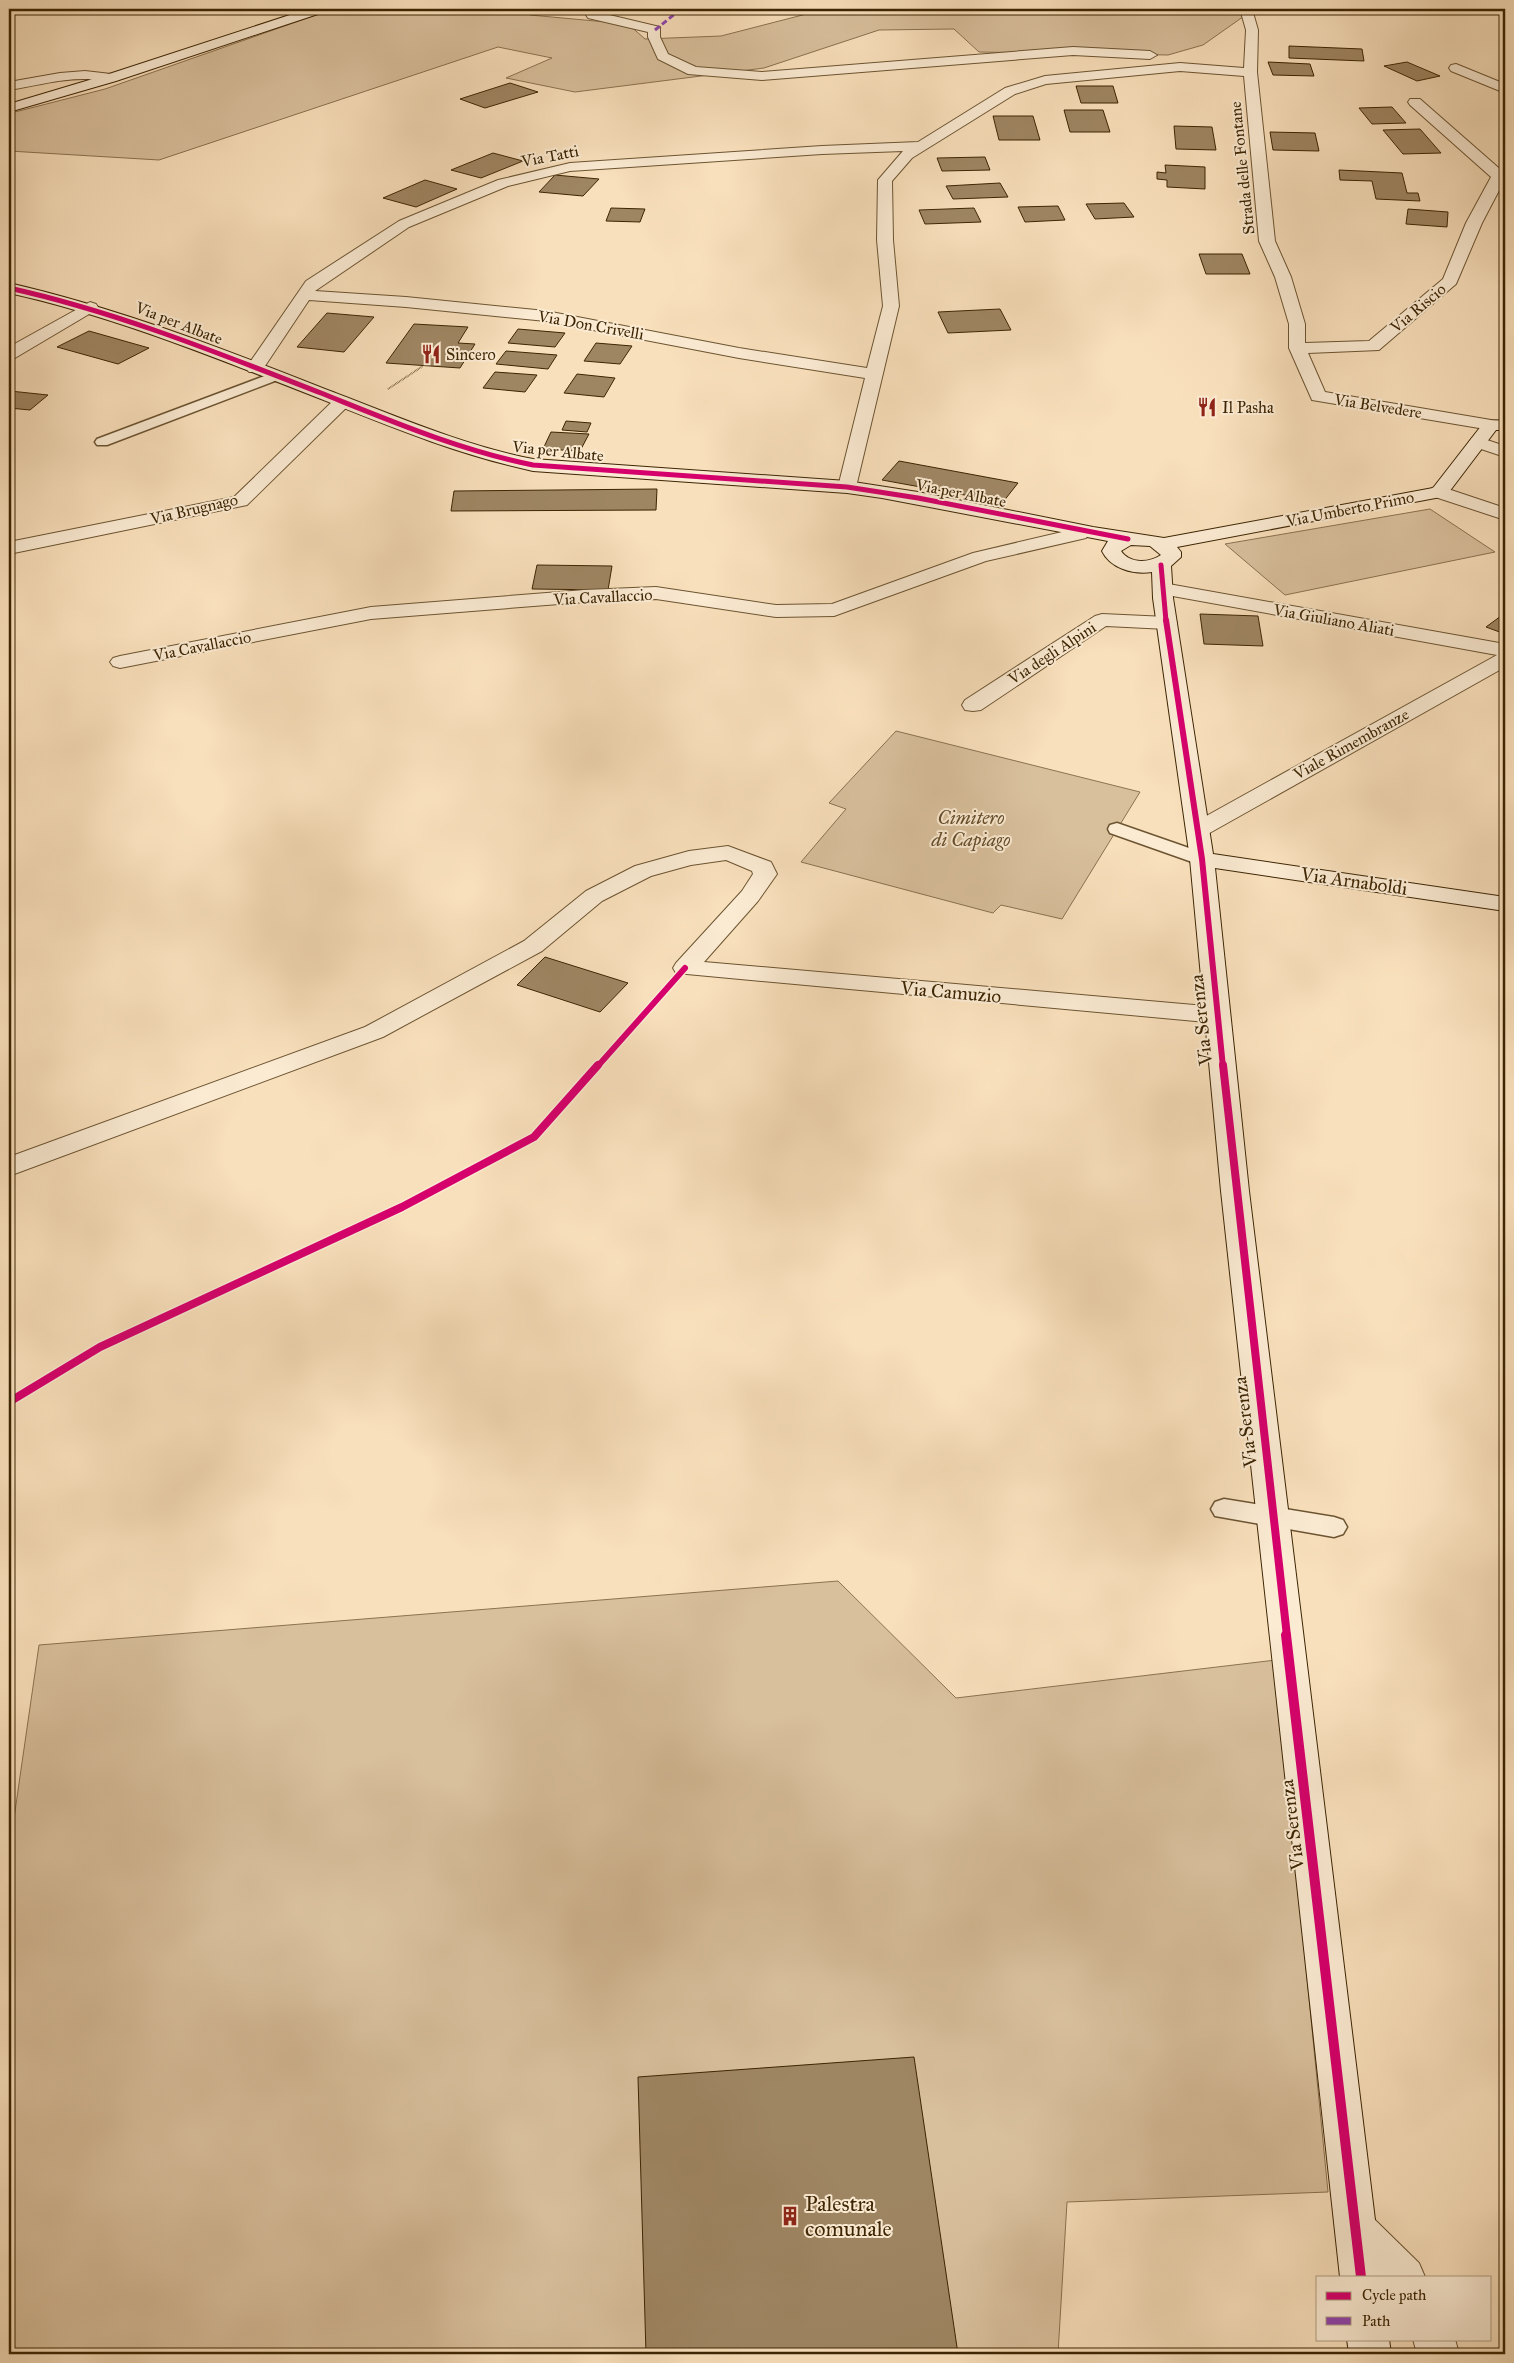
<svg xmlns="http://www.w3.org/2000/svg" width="1514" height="2363" font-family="'IM FELL Great Primer',serif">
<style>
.green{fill:#d9c09d;stroke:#8b7250}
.building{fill:#9f8663;stroke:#3d2503}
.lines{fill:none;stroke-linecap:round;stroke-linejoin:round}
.lane-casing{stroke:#6c5431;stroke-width:3}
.street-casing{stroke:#6c5431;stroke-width:2}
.secondary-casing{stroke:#3d2503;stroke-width:2}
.path{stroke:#3d2503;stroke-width:2;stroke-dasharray:0.5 1;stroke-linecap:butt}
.lane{fill:#fbebd3;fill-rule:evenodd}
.street{fill:#fbebd3;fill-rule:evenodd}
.secondary{fill:#fbebd3;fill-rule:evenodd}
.quiet{stroke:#8e44ad;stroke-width:3;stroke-dasharray:6 3;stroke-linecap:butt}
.cycleway-far3-casing{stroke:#fbebd3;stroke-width:7}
.cycleway-far2-casing{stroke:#fbebd3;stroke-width:9}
.cycleway-far1-casing{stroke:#fbebd3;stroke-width:11}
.cycleway-casing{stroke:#fbebd3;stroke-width:13}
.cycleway-far3{stroke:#d6006c;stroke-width:5}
.cycleway-far2{stroke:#d6006c;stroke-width:6}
.cycleway-far1{stroke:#d6006c;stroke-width:8}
.cycleway{stroke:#d6006c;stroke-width:10}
.labels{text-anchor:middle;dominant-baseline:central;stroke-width:4;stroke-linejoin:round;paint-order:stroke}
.far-street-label{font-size:16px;fill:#3d2503;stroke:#fbebd3}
.far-poi-label{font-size:16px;fill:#3d2503;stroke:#fbebd3;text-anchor:start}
.park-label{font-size:19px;font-style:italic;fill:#644c2a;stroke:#fbebd3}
.street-label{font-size:19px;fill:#3d2503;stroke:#fbebd3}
.near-poi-label{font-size:22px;fill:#3d2503;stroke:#fbebd3;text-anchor:start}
</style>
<rect width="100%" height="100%" fill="#f9e0bc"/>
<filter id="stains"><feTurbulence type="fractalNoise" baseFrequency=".004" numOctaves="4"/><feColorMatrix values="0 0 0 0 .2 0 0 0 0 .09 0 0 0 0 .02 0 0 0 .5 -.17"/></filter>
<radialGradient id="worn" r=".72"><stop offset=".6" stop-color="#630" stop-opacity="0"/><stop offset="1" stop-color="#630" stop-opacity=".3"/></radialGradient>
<g class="green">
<path d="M333 9H530V15L628 24 645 39 721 36 818 11 815 9H1247V14L1203 45 1168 55 979 52 954 29 879 30 764 68 575 92 506 78 552 58 498 47 159 160 9 151V114L15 112 105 89Z"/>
<path d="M1430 509 1495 552 1285 595 1225 544Z"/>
<path d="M896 731 1140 792 1062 919 1001 905 993 913 801 862 846 809 829 803Z"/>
<path d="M838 1581 956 1698 1276 1660 1328 2192 1067 2202 1058 2354H9V1853L39 1645Z"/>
</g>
<g class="building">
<path d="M1460 9H1493L1482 14Z"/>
<path d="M1289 46 1362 49 1364 61 1289 58Z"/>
<path d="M1268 62 1310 64 1314 76 1273 75Z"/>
<path d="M1407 62 1440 76 1417 81 1384 66Z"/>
<path d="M510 83 538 92 485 108 460 99Z"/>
<path d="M1076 86H1113L1118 103H1081Z"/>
<path d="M1392 107 1406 123 1372 124 1359 108Z"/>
<path d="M1064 110H1103L1110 132H1070Z"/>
<path d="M993 116H1033L1040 140H999Z"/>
<path d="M1174 126 1212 127 1216 150 1176 149Z"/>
<path d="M1420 129 1441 153 1403 154 1383 130Z"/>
<path d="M1270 132 1315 133 1319 151 1273 150Z"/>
<path d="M493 153 523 161 481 178 451 170Z"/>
<path d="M985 157 990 170 942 171 937 158Z"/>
<path d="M1165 165 1205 167V189L1167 187V180L1157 179V172L1166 173Z"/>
<path d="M1339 170 1402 173 1407 193H1418L1420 201 1376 199 1372 181 1340 180Z"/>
<path d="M555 175 599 179 583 196 539 192Z"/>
<path d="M425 180 457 189 416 207 383 198Z"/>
<path d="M1000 183 1008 197 953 199 946 186Z"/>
<path d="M1124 203 1134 217 1095 219 1086 204Z"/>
<path d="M1058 206 1065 220 1025 222 1018 207Z"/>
<path d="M611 208 645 209 640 222 606 221Z"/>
<path d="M974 208 981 222 925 224 919 210Z"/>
<path d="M1408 209 1448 212 1447 227 1406 224Z"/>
<path d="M1199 254H1242L1250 274H1206Z"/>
<path d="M1000 309 1011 330 948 333 938 312Z"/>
<path d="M327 313 374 317 344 352 297 347Z"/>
<path d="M414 324 468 327 458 343 475 344 460 368 386 363Z"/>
<path d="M518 329 565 333 555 347 508 343Z"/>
<path d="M89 331 149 348 118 364 57 347Z"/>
<path d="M596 343 632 346 620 364 584 361Z"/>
<path d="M506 351 557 355 548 369 496 364Z"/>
<path d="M495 372 537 375 525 392 483 388Z"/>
<path d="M577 374 615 378 604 397 564 393Z"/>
<path d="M10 391 48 395 30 410 9 408Z"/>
<path d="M566 421 591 423 587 432 562 430Z"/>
<path d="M551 432 589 434 580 451 543 449Z"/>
<path d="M899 461 1018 483 1003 502 882 480Z"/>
<path d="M657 489 656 510 451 511 454 491Z"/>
<path d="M537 565 612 566 608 590 532 589Z"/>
<path d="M1505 613V634L1486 627Z"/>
<path d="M1200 614 1258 616 1263 646 1204 644Z"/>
<path d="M545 957 628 983 600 1012 517 985Z"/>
<path d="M914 2057 958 2354H646L638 2077Z"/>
</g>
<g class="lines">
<defs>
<g id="lane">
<path d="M275 372 280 373 282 376 280 379 107 445H97L95 442 97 439Z"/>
<path d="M1117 823 1209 855 1212 859 1209 863 1202 865 1195 863 1110 833 1108 829 1110 825Z"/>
<path d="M1224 1499 1334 1517 1343 1520 1347 1527 1343 1534 1334 1537 1215 1516 1211 1509 1215 1502Z"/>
</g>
<g id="street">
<path d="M591 9H604L601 13 660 27V37L668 54 696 67 762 72 1073 47 1150 51 1157 55 1150 59 1073 55 762 80 688 74 658 59 648 37V32L588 18 586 15Z"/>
<path d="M1240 9H1252L1258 30 1257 72 1275 241 1291 277 1305 324V343L1369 341 1443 279 1466 223 1491 177 1410 105 1408 102 1410 99H1420L1501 170H1505V179L1482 223 1456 284 1379 350 1308 353 1325 392 1491 420 1497 421 1500 425 1497 429 1491 430 1312 400 1289 348V324L1275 277 1259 241 1244 76 1180 71 1046 84 1015 94 912 158 892 181 893 240 899 306 856 487 854 491H840L838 487 865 378 739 358 546 321 406 307 309 300 261 372H249L246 368 306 281 399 221 498 180 570 163 822 146 918 142 1005 88 1045 76 1180 63 1244 68 1246 30ZM903 151 878 180 877 240 883 306 867 368 739 348 546 311 406 297 315 291 409 227 508 186 570 171 822 154Z"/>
<path d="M1456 64 1505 84V93L1451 71 1449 68 1451 65Z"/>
<path d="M85 71 111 74 118 78C112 85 97 80 88 79 61 78 35 86 9 90V82L60 73Z"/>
<path d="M90 302 96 304 98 307 96 310 15 358 9 359V347Z"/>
<path d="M342 397 348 398 351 402 348 406 247 505 9 554V542L234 497 336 398Z"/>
<path d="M1478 437 1505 446V457L1472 446 1469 442 1472 438Z"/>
<path d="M1439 486 1505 508V520L1432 496 1430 492 1432 488Z"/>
<path d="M1079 528 1086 530 1089 534 1086 538 986 561 834 616 776 617 656 599 585 602 371 619 120 668 113 666 110 662 113 658 120 656 371 607 585 590 656 587 776 605 832 604 973 553Z"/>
<path d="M1163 583 1505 644V667L1206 835 1198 837 1190 835 1186 830 1190 825 1497 655 1156 593 1153 589 1156 585Z"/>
<path d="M1102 614 1167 617 1174 619 1177 623 1174 627 1167 629 1106 626 981 710 973 711 965 710 962 705 965 700 1095 616Z"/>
<path d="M728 846 771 862 777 874 758 901 704 962 1217 1007 1226 1010 1230 1015 1226 1020 1217 1023 676 973 673 968 676 963 742 891 753 874 752 871 726 860 691 865 651 876 602 901 542 951 383 1037 9 1176V1157L365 1027 524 941 586 891 635 866 689 851Z"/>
<path d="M1356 2210 1370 2215 1419 2263 1425 2277H1375L1342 2243 1336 2229 1342 2215Z"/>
<path d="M1413 2339H1455L1459 2354H1417Z"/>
</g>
<g id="secondary">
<path d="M308 9H326L324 12 116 81 9 112V104L106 75Z"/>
<path d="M9 283C118 308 221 348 325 389 394 415 461 445 533 459L847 481 918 492 1093 527 1164 538 1433 488 1485 421 1505 420V430H1496L1446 496 1177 547 1181 552V557L1171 566 1173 598 1213 854 1505 897V911L1215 868 1249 1191 1382 2277H1340L1221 1191 1190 859 1153 598 1152 572C1133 575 1110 568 1102 551L1108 541 882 498 847 493 533 471C459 455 391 427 321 399 218 359 117 317 9 293ZM1131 545 1150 546 1161 555C1149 563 1130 564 1121 551Z"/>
<path d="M1347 2339H1389L1391 2354H1349Z"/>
</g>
</defs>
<use href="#lane" class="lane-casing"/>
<use href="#street" class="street-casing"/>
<use href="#secondary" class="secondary-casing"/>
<path class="path" d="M388 389 423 366"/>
<use href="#lane" class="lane"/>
<use href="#street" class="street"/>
<use href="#secondary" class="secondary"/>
<path class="quiet" d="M655 30 681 9"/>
<defs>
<g id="cycleway-far3">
<path d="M9 288C117 312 218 353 321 393 391 421 459 450 533 465L847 487 918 498 1128 539"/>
<path d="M1161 565 1166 621"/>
</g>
<g id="cycleway-far2">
<path d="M1166 620 1202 859 1223 1067"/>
<path d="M597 1067 685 968"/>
</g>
<g id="cycleway-far1">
<path d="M1223 1065 1287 1636"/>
<path d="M9 1402 100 1347 402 1207 534 1137 598 1065"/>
</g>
<path id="cycleway" d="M1286 1635 1361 2277"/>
</defs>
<use href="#cycleway-far3" class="cycleway-far3-casing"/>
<use href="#cycleway-far2" class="cycleway-far2-casing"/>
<use href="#cycleway-far1" class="cycleway-far1-casing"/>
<use href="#cycleway" class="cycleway-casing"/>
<use href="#cycleway-far3" class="cycleway-far3"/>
<use href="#cycleway-far2" class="cycleway-far2"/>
<use href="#cycleway-far1" class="cycleway-far1"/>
<use href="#cycleway" class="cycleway"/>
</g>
<defs>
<symbol id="restaurant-bare" viewBox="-9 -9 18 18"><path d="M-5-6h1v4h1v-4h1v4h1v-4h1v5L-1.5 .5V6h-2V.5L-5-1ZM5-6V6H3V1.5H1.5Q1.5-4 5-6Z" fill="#8f2418" stroke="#fbebd3" stroke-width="2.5" paint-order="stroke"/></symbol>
<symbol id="building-bare" viewBox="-9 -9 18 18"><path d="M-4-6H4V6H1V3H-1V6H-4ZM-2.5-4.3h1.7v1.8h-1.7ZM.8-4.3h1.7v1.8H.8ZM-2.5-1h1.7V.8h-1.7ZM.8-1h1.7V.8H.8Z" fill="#8f2418" stroke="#fbebd3" stroke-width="2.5" paint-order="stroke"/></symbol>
</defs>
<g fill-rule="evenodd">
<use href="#restaurant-bare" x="417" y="340" width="28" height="28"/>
<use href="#restaurant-bare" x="1193" y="393" width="28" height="28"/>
<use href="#building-bare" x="776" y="2202" width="28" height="28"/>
</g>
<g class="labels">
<g class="far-street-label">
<text transform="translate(550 156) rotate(-11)">Via Tatti</text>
<text transform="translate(1242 168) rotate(-96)">Strada delle Fontane</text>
<text transform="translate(1418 308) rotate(-40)">Via Riscio</text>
<text transform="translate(179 323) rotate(21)">Via per Albate</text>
<text transform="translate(591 325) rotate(10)">Via Don Crivelli</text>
<text transform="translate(1378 406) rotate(9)">Via Belvedere</text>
<text transform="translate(558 451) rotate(6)">Via per Albate</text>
<text transform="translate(961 493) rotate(11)">Via per Albate</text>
<text transform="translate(194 509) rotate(-13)">Via Brugnago</text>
<text transform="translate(1350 509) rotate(-11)">Via Umberto Primo</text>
<text transform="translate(603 597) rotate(-3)">Via Cavallaccio</text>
<text transform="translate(1334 620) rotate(10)">Via Giuliano Aliati</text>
<text transform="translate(202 646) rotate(-11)">Via Cavallaccio</text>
<text transform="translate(1052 653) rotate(-33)">Via degli Alpini</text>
<text transform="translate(1351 744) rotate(-29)">Viale Rimembranze</text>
</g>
<g class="far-poi-label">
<text x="446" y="354">Sincero</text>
<text x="1222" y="407">Il Pasha</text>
</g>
<g class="park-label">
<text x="971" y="817">Cimitero<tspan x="971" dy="22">di Capiago</tspan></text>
</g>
<g class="street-label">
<text transform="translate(1354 881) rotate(8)">Via Arnaboldi</text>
<text transform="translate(951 992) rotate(5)">Via Camuzio</text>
<text transform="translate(1201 1020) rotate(-96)">Via Serenza</text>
<text transform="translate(1245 1422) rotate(-97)">Via Serenza</text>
<text transform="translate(1292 1825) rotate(-97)">Via Serenza</text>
</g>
<g class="near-poi-label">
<text x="805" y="2203">Palestra<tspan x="805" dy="25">comunale</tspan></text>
</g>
</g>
<rect width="1514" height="2363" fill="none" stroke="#f9e0bc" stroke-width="30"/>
<rect x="10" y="10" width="1494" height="2343" fill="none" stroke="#3d2503" stroke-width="2.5"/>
<rect x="15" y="15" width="1484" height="2333" fill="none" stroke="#3d2503"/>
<rect x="1316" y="2276" width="175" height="65" fill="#fbebd3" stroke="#af9c80"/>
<rect x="1326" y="2292" width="25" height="8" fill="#d6006c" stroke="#af9c80"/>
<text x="1362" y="2300" font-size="15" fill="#3d2503">Cycle path</text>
<rect x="1326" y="2317" width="25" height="8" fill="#8e44ad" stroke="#af9c80"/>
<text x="1362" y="2326" font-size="15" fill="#3d2503">Path</text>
<rect width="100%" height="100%" filter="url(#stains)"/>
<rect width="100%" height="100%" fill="url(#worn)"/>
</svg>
